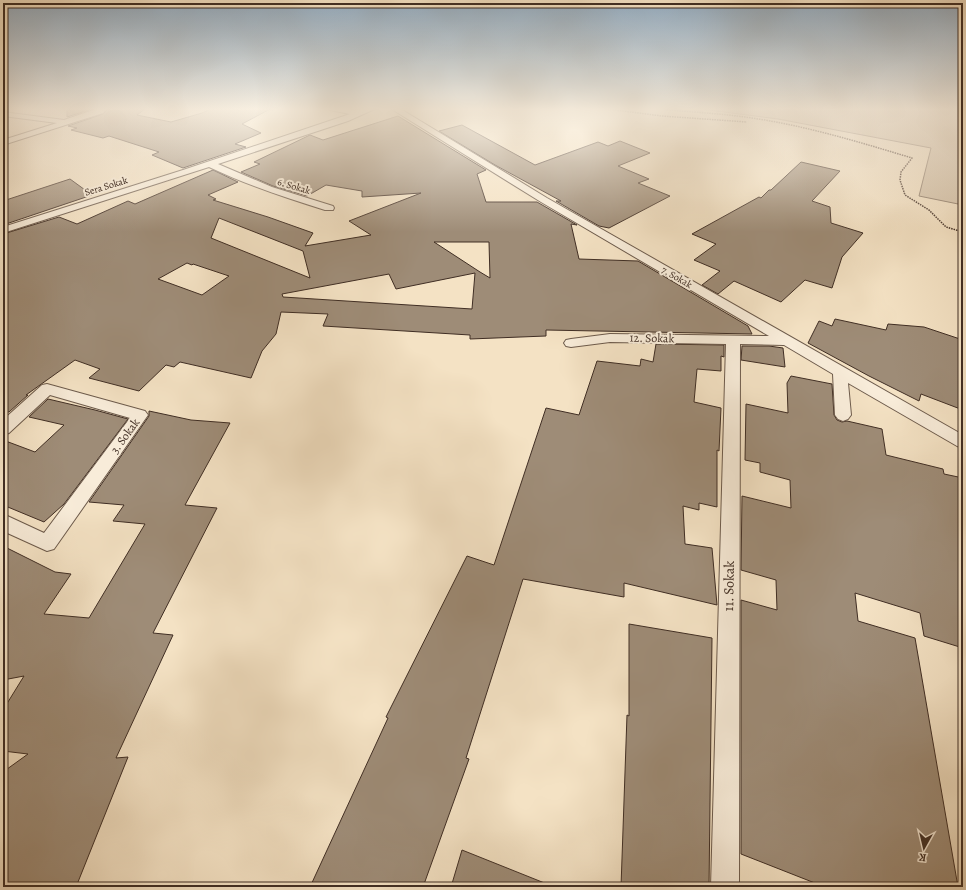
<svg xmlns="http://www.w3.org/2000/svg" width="966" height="890" font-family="Alegreya,serif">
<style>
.green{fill:#d5c3a9;stroke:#8a7866}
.building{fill:#9e8c77;stroke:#402e24;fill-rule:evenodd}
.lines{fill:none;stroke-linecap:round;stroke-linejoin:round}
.minor-casing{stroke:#6d5b4c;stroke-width:2}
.path{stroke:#402e24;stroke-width:1.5;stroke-dasharray:1.5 1;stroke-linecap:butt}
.minor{fill:#f8ecd9;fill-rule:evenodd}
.labels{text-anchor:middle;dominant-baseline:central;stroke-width:4;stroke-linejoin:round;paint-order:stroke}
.far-street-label{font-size:10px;fill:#402e24;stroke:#f8ecd9}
.street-label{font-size:12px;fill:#402e24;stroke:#f8ecd9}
.near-street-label{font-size:14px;fill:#402e24;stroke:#f8ecd9}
</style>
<rect width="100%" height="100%" fill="#f4e2c4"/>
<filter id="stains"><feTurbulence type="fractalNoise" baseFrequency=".005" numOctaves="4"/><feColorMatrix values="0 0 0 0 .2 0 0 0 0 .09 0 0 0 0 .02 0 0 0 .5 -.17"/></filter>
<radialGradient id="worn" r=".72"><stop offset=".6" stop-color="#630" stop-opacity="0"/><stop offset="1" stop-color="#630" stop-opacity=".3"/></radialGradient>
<path class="green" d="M694 108H963V205L919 196 931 148 778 119Z"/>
<g class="building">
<path d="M67 108H95L67 117Z"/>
<path d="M108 108H146L137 115 171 122 202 113 213 108H272L242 124 261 133 235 144 246 147 183 168 152 155 159 152 109 136 103 138 71 130 77 128 68 126 103 114Z"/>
<path d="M398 116 486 170 477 174 486 202H537L577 225 571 224 579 259 638 261 748 326 752 334 546 330V336L470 339V335L323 326 328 314 281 312 276 334 262 351 251 378 180 362 174 367 166 365 139 391 89 378 100 369 75 360 26 395H28L9 412 3 411V234L59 217 77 224 128 201 135 204 213 170 238 182 208 195 216 199 213 200 268 217 313 233 305 246 371 235 349 221 421 193 362 197V191L326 185 307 196 273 186 241 172 260 164 254 162 310 135 323 140ZM219 218 303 251 310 278 211 238ZM434 242H489L490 278 480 272ZM187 263 192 265 193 264 229 276 202 295 158 279ZM475 273 472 309 283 297 282 294 389 274 396 289Z"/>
<path d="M462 125 535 165 598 142 608 146 620 141 650 153 618 166 649 179 638 183 670 196 609 228 599 226 556 201H561L495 165 439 131Z"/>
<path d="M801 162 840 171 812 201 830 207 831 223 863 233 842 257 832 288 805 280 781 302 734 281 718 294 702 285 720 271 694 260 716 244 692 234 759 197 761 198 769 190H771Z"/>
<path d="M70 179 92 195 3 225V201Z"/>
<path d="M835 319 886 330 888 324 924 327 963 340V410L921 394 919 401 869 376 808 343 819 321 832 326Z"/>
<path d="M656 344 724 345V357L721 356V371L697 369 694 402 721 408 719 451 717 450V507L699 503V510L683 506 685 544 712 548 717 605 624 583V597L523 579 466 758 469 759 423 887H310L388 718 386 717 467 556 494 565 546 408 579 415 597 361 640 366 641 359 653 362Z"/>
<path d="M742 346H769L783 348 785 367 741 360Z"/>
<path d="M791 376 832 384 834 415 837 420 842 422 847 421 882 429 886 455 943 469 944 474 963 478V648L924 636 920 613 855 593 858 621 915 638 958 887H825L741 854V600L777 610 776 580 741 570 742 496 791 508 790 480 760 472V463L745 460 746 404 788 413 787 383Z"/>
<path d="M48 399 95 410 128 419 64 504 44 522 3 505V440L35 452 64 425 29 417Z"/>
<path d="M149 411 191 420 230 423 185 505 217 508 153 633 173 635 116 758 128 757 76 887H3V772L28 754 3 751V710L24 676 3 680V546L55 572 71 574 44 614 89 618 145 524 113 521 124 505 89 502 149 416Z"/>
<path d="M629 624 712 638 709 887H621L627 715 629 716Z"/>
<path d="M462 850 552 886V887H451Z"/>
</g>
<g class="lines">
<defs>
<g id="minor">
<path d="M99 108H107L103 113 3 145V140L57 123 3 116V112L64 120Z"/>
<path d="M329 108C339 107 350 111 358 110 365 109 370 107 377 108L348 121 218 164 272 187 333 206 334 208 333 210H325C286 198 247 185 209 167L3 233V227L183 170 350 114 330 110Z"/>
<path d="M390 108H399L547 198 963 435V448L957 446 848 383 851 415 848 419 843 421 838 419 835 415 833 374 784 345 740 344 739 887H711L726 344 610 342 571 347 566 346 564 343 566 340 571 339 610 334 769 336 541 202Z"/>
<path d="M47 384 145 411 148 415 54 549 47 551 3 531V514L44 533 130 418 50 395 9 433 3 435V420L42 385Z"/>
</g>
</defs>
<use href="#minor" class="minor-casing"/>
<g class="path">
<path d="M585 108 608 109 662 116 747 122"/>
<path d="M652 108C685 112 719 113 752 118 807 126 859 142 912 158L901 172 900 180 905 195 929 210 946 227 963 232"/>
</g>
<use href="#minor" class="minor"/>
</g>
<linearGradient id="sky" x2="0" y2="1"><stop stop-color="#94aec4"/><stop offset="0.47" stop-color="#faf2e4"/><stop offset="1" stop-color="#faf2e4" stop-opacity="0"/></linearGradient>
<rect width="966" height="232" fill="url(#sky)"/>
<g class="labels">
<g class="far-street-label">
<text transform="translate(106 186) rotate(-17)">Sera Sokak</text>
<text transform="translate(294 186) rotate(17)">6. Sokak</text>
<text transform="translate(677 277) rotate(30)">7. Sokak</text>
</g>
<g class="street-label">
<text transform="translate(652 338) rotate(1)">12. Sokak</text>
<text transform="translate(125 436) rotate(-54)">3. Sokak</text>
</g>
<g class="near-street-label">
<text transform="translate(729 586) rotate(-89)">11. Sokak</text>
</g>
</g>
<rect width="966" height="890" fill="none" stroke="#f4e2c4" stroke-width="16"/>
<rect x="4" y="4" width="958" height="882" fill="none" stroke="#402e24" stroke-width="2"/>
<rect x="8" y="8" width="950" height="874" fill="none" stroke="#402e24"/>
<g transform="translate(924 848) rotate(188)" stroke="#f8ecd9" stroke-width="3" paint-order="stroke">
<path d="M0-3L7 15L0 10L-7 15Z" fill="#402e24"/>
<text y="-6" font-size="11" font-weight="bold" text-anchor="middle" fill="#402e24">K</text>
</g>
<rect width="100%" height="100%" filter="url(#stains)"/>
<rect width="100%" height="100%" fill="url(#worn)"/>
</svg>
